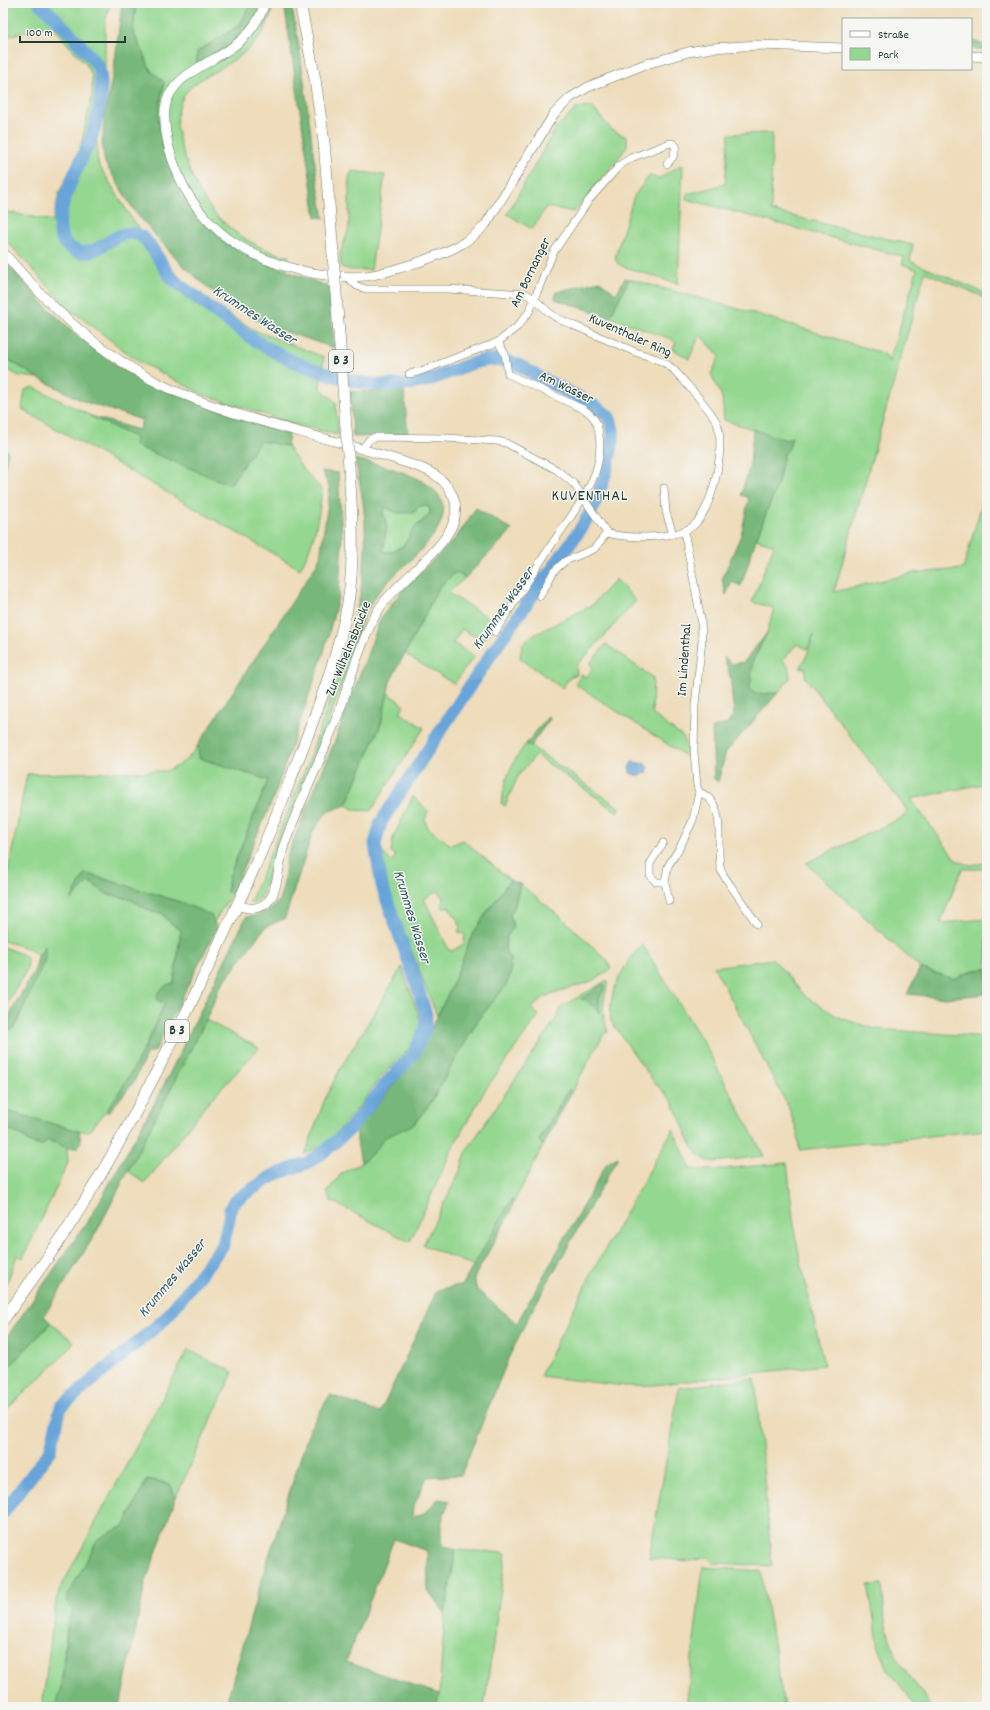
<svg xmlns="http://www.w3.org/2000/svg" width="990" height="1710" font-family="Dekko,sans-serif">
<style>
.green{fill:#94d790;stroke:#5a8a62;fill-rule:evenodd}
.forest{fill:#77b87a;stroke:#4b7a57;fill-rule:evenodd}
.water{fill:#68a4d9;stroke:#447086}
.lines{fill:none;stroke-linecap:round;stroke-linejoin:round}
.river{stroke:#68a4d9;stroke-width:13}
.minor-casing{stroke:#677563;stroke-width:8}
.tertiary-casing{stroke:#677563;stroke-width:10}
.primary-casing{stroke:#677563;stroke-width:12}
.minor{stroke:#fff;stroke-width:7}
.tertiary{stroke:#fff;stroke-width:9}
.primary{stroke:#fff;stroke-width:11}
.primary-bridge-casing{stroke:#677563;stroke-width:12;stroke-linecap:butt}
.primary-bridge{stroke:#fff;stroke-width:11}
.labels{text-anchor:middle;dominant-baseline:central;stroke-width:3;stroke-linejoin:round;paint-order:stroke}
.shield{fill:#f6f6f2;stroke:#60746d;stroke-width:1}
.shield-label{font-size:13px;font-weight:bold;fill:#1f3d34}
.street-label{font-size:14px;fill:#1f3d34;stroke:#f6f6f2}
.water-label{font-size:15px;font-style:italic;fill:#355c66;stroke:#f6f6f2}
.quarter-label{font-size:16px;letter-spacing:1px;fill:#1f3d34;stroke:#f6f6f2}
</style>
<rect width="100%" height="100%" fill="#f6f6f2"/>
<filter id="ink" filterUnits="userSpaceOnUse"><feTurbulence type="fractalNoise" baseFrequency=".025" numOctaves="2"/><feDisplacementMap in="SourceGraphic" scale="8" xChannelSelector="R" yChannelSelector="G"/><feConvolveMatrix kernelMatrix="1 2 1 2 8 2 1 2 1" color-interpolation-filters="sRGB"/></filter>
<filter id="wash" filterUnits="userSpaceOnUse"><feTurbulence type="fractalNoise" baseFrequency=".012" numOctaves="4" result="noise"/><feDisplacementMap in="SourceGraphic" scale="16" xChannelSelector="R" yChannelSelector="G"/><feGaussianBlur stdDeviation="0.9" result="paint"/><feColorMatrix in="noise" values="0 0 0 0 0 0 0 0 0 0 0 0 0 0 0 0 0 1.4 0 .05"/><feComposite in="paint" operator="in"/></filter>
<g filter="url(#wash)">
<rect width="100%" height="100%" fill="#eedcba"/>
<g class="green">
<path d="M3 3H110L105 23V78L97 134V159L99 165 130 216 176 276 234 318 259 332 324 357 320 388 336 402 338 435 291 423 204 395 138 361 68 308 3 237V211L53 221 59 193 80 149 92 96V76L86 64 51 26 3 37Z"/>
<path d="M136 3H250L241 24 197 52V63L255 18 259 3H273C268 41 243 55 212 73 201 79 191 85 184 95 180 103 177 112 177 121 177 148 199 199 218 217 237 236 263 252 289 256L286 271 247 256 219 238 181 197 163 148 158 114 164 83 161 79 151 71 133 31Z"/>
<path d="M592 107 612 130 627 137V146L621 155 574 212 546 207 532 229 507 214 556 128 577 108Z"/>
<path d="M772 133 771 211 913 245 910 261 987 294V300L979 295 925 272 834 592 913 573 963 569 985 493H987V783L911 799 956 860 969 865 987 863V868L984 869H962L940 923 987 919V969L974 970 954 979 920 968 806 863 905 816 907 810 805 677 806 668H800L807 655 814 634 807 649 797 644 783 660 789 668 790 678 778 693 754 694 750 688 753 660 767 633 774 608 752 602 774 545 756 539 778 483 784 454 789 448 791 437 786 440 724 420 722 397 711 374 720 356 700 335 689 359 673 349 676 342 671 339 610 317 629 279 757 314 882 353 887 357 889 362 917 270 902 264 904 257 686 199 687 194 725 184 729 134Z"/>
<path d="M679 166H683L678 284 622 266 617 263 615 257 634 196 649 176 660 178Z"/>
<path d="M352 171 385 175 371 270H352L341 267 340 254 349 228V177Z"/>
<path d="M3 356 38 378 19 376 3 367Z"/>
<path d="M33 387 136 438 134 444 260 441 287 446 302 468 322 490C319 517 314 545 300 569L22 409 25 390Z"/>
<path d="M424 505 429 507 430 511 429 515 414 528 403 546 391 552H382L387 526 383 512 385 507C402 515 407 511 424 505Z"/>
<path d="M456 572 465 578 448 593 497 623 483 641 462 629 453 643 474 656 454 684 405 654 439 587Z"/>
<path d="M616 579 636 601C616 622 597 645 576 666L577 675 571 676 562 688 520 658 522 645 530 637 592 605Z"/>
<path d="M606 644 653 678 652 714 684 738 687 757 575 684 581 675 587 677 592 668 590 663Z"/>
<path d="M345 656 350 661 323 736 277 847 261 898 255 902H250L308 763Z"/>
<path d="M388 693 404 705 400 713 424 728 371 811 355 810 346 805 381 724Z"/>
<path d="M526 744 532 747 620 808 617 812 536 755 518 776 505 806 501 803C507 776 509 766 526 744Z"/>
<path d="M198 745 199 758 268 780 229 877 227 891 232 893 214 922 211 915 177 901 85 873 72 898 88 881 107 894 130 899 152 912 162 913 169 922 181 930 174 983 158 1020 128 1080 107 1110 89 1131H79L3 1110V1039L7 1031 15 1027 44 947 38 957 30 949 3 941V897L27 774 166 771C180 766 191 757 198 745Z"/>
<path d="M413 796 428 811 425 820 428 828 451 845 463 840 510 880 487 912 472 935 452 986 437 1016 392 901 381 860 382 852 391 861 396 857 391 852 393 838ZM438 891 444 900 442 906 443 908 449 907 461 926 458 931 460 933 465 934 464 944 452 951 449 950 424 899Z"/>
<path d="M520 884 562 918 607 960 611 969C602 975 594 981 584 984 567 990 541 992 532 1010L539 1015 485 1090 454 1145 410 1242 331 1201 327 1192 342 1173 361 1163 376 1150 384 1138 430 1104 478 1020 507 984 510 959 505 950 506 938 513 927 510 915 514 909Z"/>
<path d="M642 944 704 1043 764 1156 713 1162C703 1160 698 1156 693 1148L672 1101 651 1078 611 1021C607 992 624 965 642 944Z"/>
<path d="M3 947 24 955 28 960 27 969 3 1011Z"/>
<path d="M773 959 806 997 840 1018 876 1029 987 1037V1130L799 1150 798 1134 788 1106 714 967Z"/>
<path d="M402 967 419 1017 421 1028 409 1049 379 1079 361 1104 332 1138 323 1145 305 1154 325 1099 340 1069Z"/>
<path d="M607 980 609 982C602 1001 601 1012 608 1032H605L571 1093 569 1090 539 1140 543 1146 512 1206V1200L474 1266 423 1245 460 1171 467 1150 558 1016 561 1007ZM605 986 599 999V1013L586 1000Z"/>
<path d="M206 1020 259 1048 206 1105 145 1183 128 1171Z"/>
<path d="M3 1127 25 1137 28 1142 42 1146 48 1140 67 1148 68 1163 23 1258 17 1255 9 1278 3 1288Z"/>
<path d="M673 1129 691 1169 710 1170 787 1163 795 1235 824 1365 654 1385 625 1386 540 1376 591 1274Z"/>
<path d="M51 1323 74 1342 68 1351 3 1413V1373Z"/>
<path d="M188 1350 233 1372 176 1497 170 1484 147 1479 125 1525 98 1539 67 1624 60 1694 54 1707H42L56 1600 60 1589Z"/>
<path d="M755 1378 772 1566 714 1563 707 1557 691 1561 649 1558 679 1388Z"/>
<path d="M456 1550 506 1553 484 1707H436L439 1694 445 1613Z"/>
<path d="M703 1567 761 1571 784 1707H686Z"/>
<path d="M882 1584 885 1621 895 1656 932 1707H916L888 1669 879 1648 868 1585Z"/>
</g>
<g class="forest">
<path d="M122 3H136L133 31 151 71 161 79 164 83 158 114 163 148 181 197 219 238 247 256 329 287 334 348 266 325 221 299 179 262 135 212 105 163 102 143 105 113 114 68Z"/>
<path d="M250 3H259C258 8 257 13 255 18 244 40 217 52 197 64V52L241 24Z"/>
<path d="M284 3H291C306 74 310 147 324 218L316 217Z"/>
<path d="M971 40 987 46V50L971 48Z"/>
<path d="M3 258C43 307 100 363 159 388 173 394 188 398 202 403 231 413 260 423 289 433L287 446 260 441 230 485 134 445 136 438 90 416 139 430 142 420 85 402 38 378 3 356Z"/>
<path d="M625 278 629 279 610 317 555 299 556 292 600 281 616 294Z"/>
<path d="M404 390 408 436 353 437 350 392Z"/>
<path d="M753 429 786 440 792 437 789 448 784 454 778 483 756 539 741 586 732 582 726 595 722 579 741 535 749 498 741 495 750 465Z"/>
<path d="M3 449 8 451 3 476Z"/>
<path d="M355 459C397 469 478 486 427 543 412 561 392 575 378 593 362 613 356 637 350 661L345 656C358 611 367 571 365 523 364 502 359 480 355 459ZM424 505 429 507 430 511 429 516 414 528 403 546 391 552H383L387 526 383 512 385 507 397 513H414L418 507Z"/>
<path d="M322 471 338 473 342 536 339 594 324 652 273 799 232 893 227 892 229 877 268 780 199 758 198 745 315 567 320 557 330 489Z"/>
<path d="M476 508 512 530 465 578 456 572 439 587 390 682 381 724 346 805 327 812 313 831 285 918 266 927 256 939 220 987 206 1020 96 1233 44 1316 51 1323 3 1373V1340L11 1331 92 1215 160 1093 246 917 257 915 268 911 279 901 283 887 287 856 334 743 381 618 403 589 456 538Z"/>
<path d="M767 633 753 660 750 688 755 694 778 693 726 752 718 782 714 779 712 728 727 724 734 715 730 676 724 657 732 664 744 662Z"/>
<path d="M548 717 550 719 533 742 532 747 526 744Z"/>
<path d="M85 873 177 901 211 915 217 928 155 1051 147 1053 134 1082 108 1113 107 1110C130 1077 150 1042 164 1004L158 1001 157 994 166 985 174 983 181 930 169 922 162 913 152 912 130 899 107 894 89 881 71 900Z"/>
<path d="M510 880 520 884 514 909 510 915 513 927 506 938 505 950 510 959 511 972 507 984 478 1020 430 1104 414 1124 384 1138 376 1150 361 1163 357 1141V1129L419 1054 452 986 472 935 487 912Z"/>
<path d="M45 946V959L15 1027 7 1031 3 1039V1027L35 969 38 957Z"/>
<path d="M920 968 954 979 974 970 987 969V994L945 998 907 994Z"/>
<path d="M603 984 605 986 599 999V1013L586 1000 581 999Z"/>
<path d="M569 1089 571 1093 543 1146 539 1140Z"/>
<path d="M3 1110 79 1131 81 1141 77 1148H67L48 1140 42 1146 28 1142 25 1137 3 1127Z"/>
<path d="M618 1157 529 1316 509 1357 461 1475 427 1477 413 1508 412 1518 426 1512 438 1499 449 1501C444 1516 436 1531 445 1547L456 1550 445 1613 428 1591 427 1551 394 1539 346 1662 439 1694 436 1707H225L266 1565 310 1428 330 1395 380 1413 437 1290 463 1284 512 1199V1209L474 1278 477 1290 517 1323 607 1163Z"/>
<path d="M147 1479 170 1484 176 1497 145 1584 120 1707H54C69 1677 60 1642 73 1611L66 1599 98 1539 125 1525Z"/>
</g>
<path class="water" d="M632 762 645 764 648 767 647 773 638 776 630 773 629 767Z"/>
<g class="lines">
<path class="river" d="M3 1513 50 1451 61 1407 165 1319 223 1245 229 1219 230 1210 234 1201 274 1175 307 1163 320 1155 350 1129 388 1081 413 1055 425 1029 426 1015 415 979 382 886 375 844 381 822C424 757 465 691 510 627 527 603 545 579 562 555 574 538 587 522 595 502 602 487 615 446 613 430 613 428 610 418 609 417 600 406 557 387 543 379 533 374 523 366 513 363 480 351 452 375 421 382 386 390 346 381 313 369 270 355 232 325 196 297 188 291 177 284 170 276 161 265 149 237 136 234 112 228 97 263 72 249 37 230 86 156 94 130 98 114 104 84 99 69 95 58 50 12 39 3"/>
</g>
</g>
<g filter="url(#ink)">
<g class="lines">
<defs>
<g id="minor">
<path d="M347 277 357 286 366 289H448L526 294C538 300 545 311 557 318 569 324 581 328 593 334 608 340 623 347 638 353 651 357 663 360 673 369 682 379 713 412 717 423 726 447 713 510 693 526 677 539 627 539 607 533L574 484 557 470 506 443 497 441 445 438 375 437 369 440 362 449"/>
<path d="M409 374 418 372 498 342 517 327 529 312 553 253 589 200 620 165 631 158 670 143 674 144 676 146 673 157 667 164"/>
<path d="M664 488 666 512 673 534"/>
<path d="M684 531 701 619 702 640 695 705 694 752 697 786 699 792"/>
<path d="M540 596 554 571 565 561 594 549 607 533"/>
<path d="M495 632C513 604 531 576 550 547 571 514 606 478 599 435 598 424 595 417 585 410L508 374 505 354 498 342"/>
<path d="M699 792C730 804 714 847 721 870 723 876 728 881 731 886 740 899 748 911 757 924"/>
<path d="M663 843 650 864V875L656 882H665"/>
<path d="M669 901 665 882 668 866 680 847 693 820 699 792"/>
</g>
<g id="tertiary">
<path d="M265 3C259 22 247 37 231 48 208 65 169 76 165 109 163 135 172 162 183 185 210 237 256 262 312 273 330 276 348 278 366 276 384 274 402 267 419 262 445 253 467 245 486 224L554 114 570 98 588 87 643 65 688 52 712 48 759 45 843 48"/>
<path d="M971 56 987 57"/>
<path d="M3 252C48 305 99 354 162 385 214 410 271 424 326 439 349 445 372 452 395 459 406 463 418 466 428 471 439 476 448 485 453 496 471 537 398 577 379 609 362 637 351 678 340 709 323 755 301 799 284 845 279 859 278 889 270 899 262 910 249 910 238 905"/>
</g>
<g id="primary">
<path d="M300 3 315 79 324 142 333 254"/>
<path d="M3 1320C27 1287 51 1254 73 1220 117 1151 154 1078 190 1005 226 930 262 855 291 778 313 721 337 663 348 603 355 558 352 513 349 467"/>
</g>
</defs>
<use href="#minor" class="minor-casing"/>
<use href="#tertiary" class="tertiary-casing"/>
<use href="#primary" class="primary-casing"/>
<use href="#minor" class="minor"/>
<use href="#tertiary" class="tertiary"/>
<use href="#primary" class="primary"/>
<defs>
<path id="primary-bridge" d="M333 254 349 467"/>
</defs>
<use href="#primary-bridge" class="primary-bridge-casing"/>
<use href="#primary-bridge" class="primary-bridge"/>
</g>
</g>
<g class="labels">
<g class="shield">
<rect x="329" y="350" width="24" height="22" rx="3"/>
<rect x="165" y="1020" width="24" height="22" rx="3"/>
</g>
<g class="shield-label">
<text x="341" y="361">B 3</text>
<text x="177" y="1031">B 3</text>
</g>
<g class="street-label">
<text transform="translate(531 273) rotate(-64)">Am Bornanger</text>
<text transform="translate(630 336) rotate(24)">Kuventhaler Ring</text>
<text transform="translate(566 388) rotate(26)">Am Wasser</text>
<text transform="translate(349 649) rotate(-68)">Zur Wilhelmsbrücke</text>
<text transform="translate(685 660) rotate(-86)">Im Lindenthal</text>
</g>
<g class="water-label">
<text transform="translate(254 316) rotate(33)">Krummes Wasser</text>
<text transform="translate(504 609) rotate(-55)">Krummes Wasser</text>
<text transform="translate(411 917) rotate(73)">Krummes Wasser</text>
<text transform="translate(173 1279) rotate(-50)">Krummes Wasser</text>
</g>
<g class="quarter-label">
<text x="590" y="496">KUVENTHAL</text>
</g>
</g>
<rect width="990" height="1710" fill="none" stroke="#f6f6f2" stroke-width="16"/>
<rect x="842" y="18" width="130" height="52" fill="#f6f6f2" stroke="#a0aca6"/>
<rect x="850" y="31" width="20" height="6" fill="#ffffff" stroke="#a0aca6"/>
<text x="878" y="38" font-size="12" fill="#1f3d34">Straße</text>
<rect x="850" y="48" width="20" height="12" fill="#94d790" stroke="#a0aca6"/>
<text x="878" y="58" font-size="12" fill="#1f3d34">Park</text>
<path d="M20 36v6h105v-6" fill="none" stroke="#1f3d34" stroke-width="2"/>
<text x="26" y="36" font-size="12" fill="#1f3d34" stroke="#f6f6f2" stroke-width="3" paint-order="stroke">100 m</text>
</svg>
